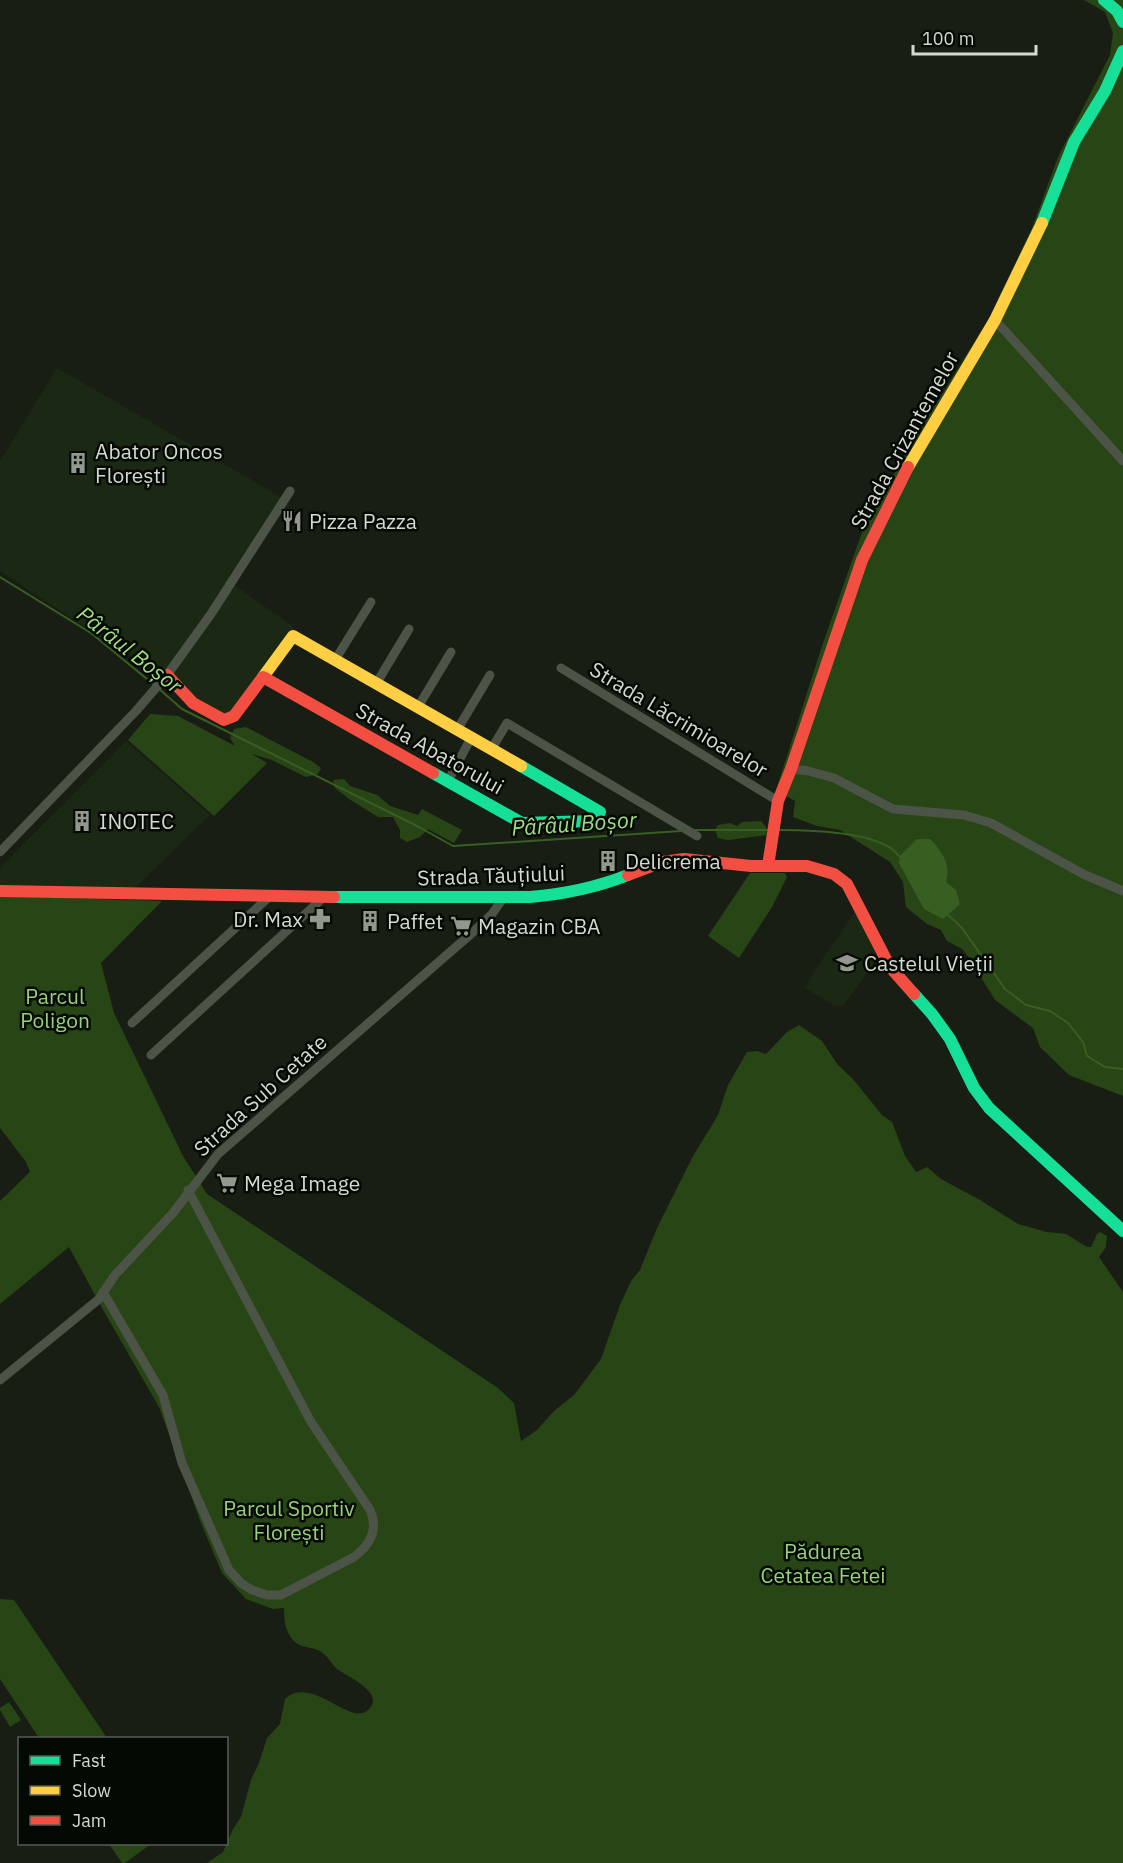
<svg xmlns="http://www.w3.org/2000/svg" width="1123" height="1863" font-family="'IBM Plex Sans',sans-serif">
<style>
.built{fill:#1b2814}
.green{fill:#284516}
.water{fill:#385e22}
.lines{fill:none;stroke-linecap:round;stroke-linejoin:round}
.stream{stroke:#385e22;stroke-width:2}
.street{stroke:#4b5446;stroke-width:9}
.fast{stroke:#16e098;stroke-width:12}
.slow{stroke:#ffcf43;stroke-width:12}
.jam{stroke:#f24e42;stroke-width:12}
.labels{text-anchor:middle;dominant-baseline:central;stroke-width:5;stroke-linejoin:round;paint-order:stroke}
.street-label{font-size:21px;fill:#d3dad0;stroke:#050904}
.poi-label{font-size:21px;fill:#d3dad0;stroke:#050904;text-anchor:start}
.park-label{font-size:21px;fill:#96d278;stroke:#050904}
.water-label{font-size:22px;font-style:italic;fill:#a1dd83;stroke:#050904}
</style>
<rect width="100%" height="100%" fill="#181e14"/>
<g class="built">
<path d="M57 368 290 502 234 585 294 627 230 715 225 717 161 673 97 635 0 571V461Z"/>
<path d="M126 741 210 815 134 889 0 885V868Z"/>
<path d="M855 912 880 955 843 1006H835L805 988 815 970Z"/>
</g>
<g class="green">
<path d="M1084 0H1123V1096L1069 1075 1040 1047 1033 1028 995 1000 982 979 976 966 962 949 947 941 941 930 927 924 906 907 903 882 890 862 840 830 817 826 793 817 795 801 776 790 822 646 861 535 908 449 988 320 1032 228 1058 157 1110 55 1113 33 1105 12Z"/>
<path d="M150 714 178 716 235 746 230 738 234 729 246 727 313 762 321 768 318 774 306 777 272 760 252 754 267 763 214 816 128 740Z"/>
<path d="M344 779 350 786 377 795 390 806 418 815 422 809 462 830 454 843 428 829 420 837 407 842 400 838V830L393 817H378L349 799 335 788 333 780Z"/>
<path d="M761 821 766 827 767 835 728 840 718 838 715 830 718 825 730 823 737 826 742 822Z"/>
<path d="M750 873H785L787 877 772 907 739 958 708 936Z"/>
<path d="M0 896 162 901 101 963 114 1013 183 1156 207 1194 498 1388 514 1403 521 1441 537 1430 554 1411 574 1395 601 1359 620 1305 631 1281 640 1270 657 1228 692 1158 718 1115 728 1085 747 1052 757 1051 766 1054 787 1032 799 1025 822 1041 838 1065 853 1079 882 1115 892 1122 905 1156 916 1172 927 1167 941 1179 980 1200 1018 1224 1047 1232 1066 1234 1087 1247H1091L1097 1234 1100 1232 1107 1236 1106 1247 1099 1257 1123 1292V1863H207L223 1852 233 1829 241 1817 251 1780 259 1763 267 1738 280 1724 285 1699C313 1674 351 1729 369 1709 386 1692 345 1676 336 1668 331 1663 327 1655 320 1651 313 1647 302 1648 295 1642 285 1633 284 1620 284 1608L273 1609 246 1599 222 1573 201 1523 159 1407 102 1308 69 1247 0 1304V1201L30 1172 26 1162 0 1128Z"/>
<path d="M0 1599 14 1600 107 1738H39L0 1679Z"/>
<path d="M9 1702 21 1720 10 1727 0 1710V1708Z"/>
<path d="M109 1844H151L125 1863H122Z"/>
</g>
<path class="water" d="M917 839H930C941 850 952 865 946 882L956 890 960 904 943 919 924 909 899 863 900 856Z"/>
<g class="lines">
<g class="stream">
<path d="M0 577 91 633 153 684"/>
<path d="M158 688 182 709 419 827 453 846 681 831"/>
<path d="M693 830H768"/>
<path d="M777 830C807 830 867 831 892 849 895 852 899 856 902 859"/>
<path d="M945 912 962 928 1005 989 1026 1005 1050 1011 1068 1023 1083 1042 1087 1056 1105 1067 1123 1069"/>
</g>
<g class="street">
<path d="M995 320 1123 461"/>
<path d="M335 660 371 602"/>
<path d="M561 668 778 801"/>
<path d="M376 684 409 629"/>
<path d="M418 707 451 652"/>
<path d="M457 730 490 675"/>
<path d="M491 750 507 723 697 836"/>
<path d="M791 769 808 771 834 778 893 809 964 815 991 823 1083 874 1123 891"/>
<path d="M448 781 471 738"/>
<path d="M0 852 136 711 167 675 211 614 290 491"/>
<path d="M132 1023 270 896"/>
<path d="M151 1055 325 896"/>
<path d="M103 1292 163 1395 182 1463 229 1570 241 1583 252 1590 267 1595H281L354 1557C370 1545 379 1530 370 1510L311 1422 188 1190"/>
<path d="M0 1380 99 1299 115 1275 173 1213 218 1154 472 933 492 914 504 897"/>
</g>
<g class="fast">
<path d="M1104 0 1117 11 1123 22"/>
<path d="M1042 223 1074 142 1105 91 1123 51"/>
<path d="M433 773 522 823 593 821 600 812 521 766"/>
<path d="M334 897H530C566 894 595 888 628 875"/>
<path d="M914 994 932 1014 950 1039 974 1088 989 1108 1123 1231"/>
</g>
<g class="slow">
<path d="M908 467 995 320 1042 223"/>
<path d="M263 677 293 636 521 766"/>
</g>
<g class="jam">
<path d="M167 675 193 703 224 720 234 716 263 677 433 773"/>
<path d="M768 866 778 801 791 769 862 560 908 467"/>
<path d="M628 875 663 862 684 859 751 866H807L834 874 847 884 890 967 914 994"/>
<path d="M0 891 334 897"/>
</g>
</g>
<defs>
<symbol id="building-bare" viewBox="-9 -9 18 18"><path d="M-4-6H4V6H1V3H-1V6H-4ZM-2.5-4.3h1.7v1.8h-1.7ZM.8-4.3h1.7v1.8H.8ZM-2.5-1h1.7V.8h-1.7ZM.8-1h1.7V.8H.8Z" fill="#92988e" stroke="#050904" stroke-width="2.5" paint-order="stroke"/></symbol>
<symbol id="restaurant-bare" viewBox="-9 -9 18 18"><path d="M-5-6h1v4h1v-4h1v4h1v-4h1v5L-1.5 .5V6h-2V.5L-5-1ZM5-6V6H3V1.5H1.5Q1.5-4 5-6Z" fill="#92988e" stroke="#050904" stroke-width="2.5" paint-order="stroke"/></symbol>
<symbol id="pharmacy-bare" viewBox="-9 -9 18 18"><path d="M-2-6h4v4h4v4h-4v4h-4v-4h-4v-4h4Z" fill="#92988e" stroke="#050904" stroke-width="2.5" paint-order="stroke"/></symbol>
<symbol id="supermarket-bare" viewBox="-9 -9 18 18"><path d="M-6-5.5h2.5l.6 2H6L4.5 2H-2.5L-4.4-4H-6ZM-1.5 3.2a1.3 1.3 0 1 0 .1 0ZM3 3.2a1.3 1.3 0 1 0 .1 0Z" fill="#92988e" stroke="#050904" stroke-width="2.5" paint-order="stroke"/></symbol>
<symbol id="school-bare" viewBox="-9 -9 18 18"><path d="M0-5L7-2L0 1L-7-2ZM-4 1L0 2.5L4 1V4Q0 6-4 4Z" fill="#92988e" stroke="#050904" stroke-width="2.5" paint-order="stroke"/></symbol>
</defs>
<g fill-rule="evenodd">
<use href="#building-bare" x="63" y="448" width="30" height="30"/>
<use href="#restaurant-bare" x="277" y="506" width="30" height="30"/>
<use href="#building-bare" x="67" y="806" width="30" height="30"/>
<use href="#building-bare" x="593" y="846" width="30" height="30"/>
<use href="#pharmacy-bare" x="305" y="904" width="30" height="30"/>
<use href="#building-bare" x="355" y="906" width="30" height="30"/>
<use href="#supermarket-bare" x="446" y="911" width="30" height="30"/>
<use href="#school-bare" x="832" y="948" width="30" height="30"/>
<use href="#supermarket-bare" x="212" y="1168" width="30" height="30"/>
</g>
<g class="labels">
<g class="street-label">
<text transform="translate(904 440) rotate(-61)">Strada Crizantemelor</text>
<text transform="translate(679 719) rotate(31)">Strada Lăcrimioarelor</text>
<text transform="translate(430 748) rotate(29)">Strada Abatorului</text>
<text transform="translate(491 875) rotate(-2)">Strada Tăuțiului</text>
<text transform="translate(260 1095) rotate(-42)">Strada Sub Cetate</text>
</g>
<g class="poi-label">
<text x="95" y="451">Abator Oncos<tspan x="95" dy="24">Florești</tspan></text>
<text x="309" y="521">Pizza Pazza</text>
<text x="99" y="821">INOTEC</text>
<text x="625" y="861">Delicrema</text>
<text x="303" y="919" text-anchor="end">Dr. Max</text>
<text x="387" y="921">Paffet</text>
<text x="478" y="926">Magazin CBA</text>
<text x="864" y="963">Castelul Vieții</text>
<text x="244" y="1183">Mega Image</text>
</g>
<g class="park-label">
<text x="55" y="996">Parcul<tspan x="55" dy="24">Poligon</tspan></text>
<text x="289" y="1508">Parcul Sportiv<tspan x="289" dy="24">Florești</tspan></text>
<text x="823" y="1551">Pădurea<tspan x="823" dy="24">Cetatea Fetei</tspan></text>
</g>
<g class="water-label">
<text transform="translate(130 649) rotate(38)">Pârâul Boșor</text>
<text transform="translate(574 823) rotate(-4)">Pârâul Boșor</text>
</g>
</g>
<rect x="18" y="1737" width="210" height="108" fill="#050904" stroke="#575d56" stroke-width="1.5"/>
<rect x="30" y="1756" width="30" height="9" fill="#16e098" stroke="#575d56" stroke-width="1.5"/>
<text x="72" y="1767" font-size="18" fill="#d3dad0">Fast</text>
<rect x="30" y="1786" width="30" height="9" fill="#ffcf43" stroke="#575d56" stroke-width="1.5"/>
<text x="72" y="1797" font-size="18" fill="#d3dad0">Slow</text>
<rect x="30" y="1816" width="30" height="9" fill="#f24e42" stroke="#575d56" stroke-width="1.5"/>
<text x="72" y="1827" font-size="18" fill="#d3dad0">Jam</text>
<path d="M913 45v9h123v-9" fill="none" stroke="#d3dad0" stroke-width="3"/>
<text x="922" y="45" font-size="18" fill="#d3dad0" stroke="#050904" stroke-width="4.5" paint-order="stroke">100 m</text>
</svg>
